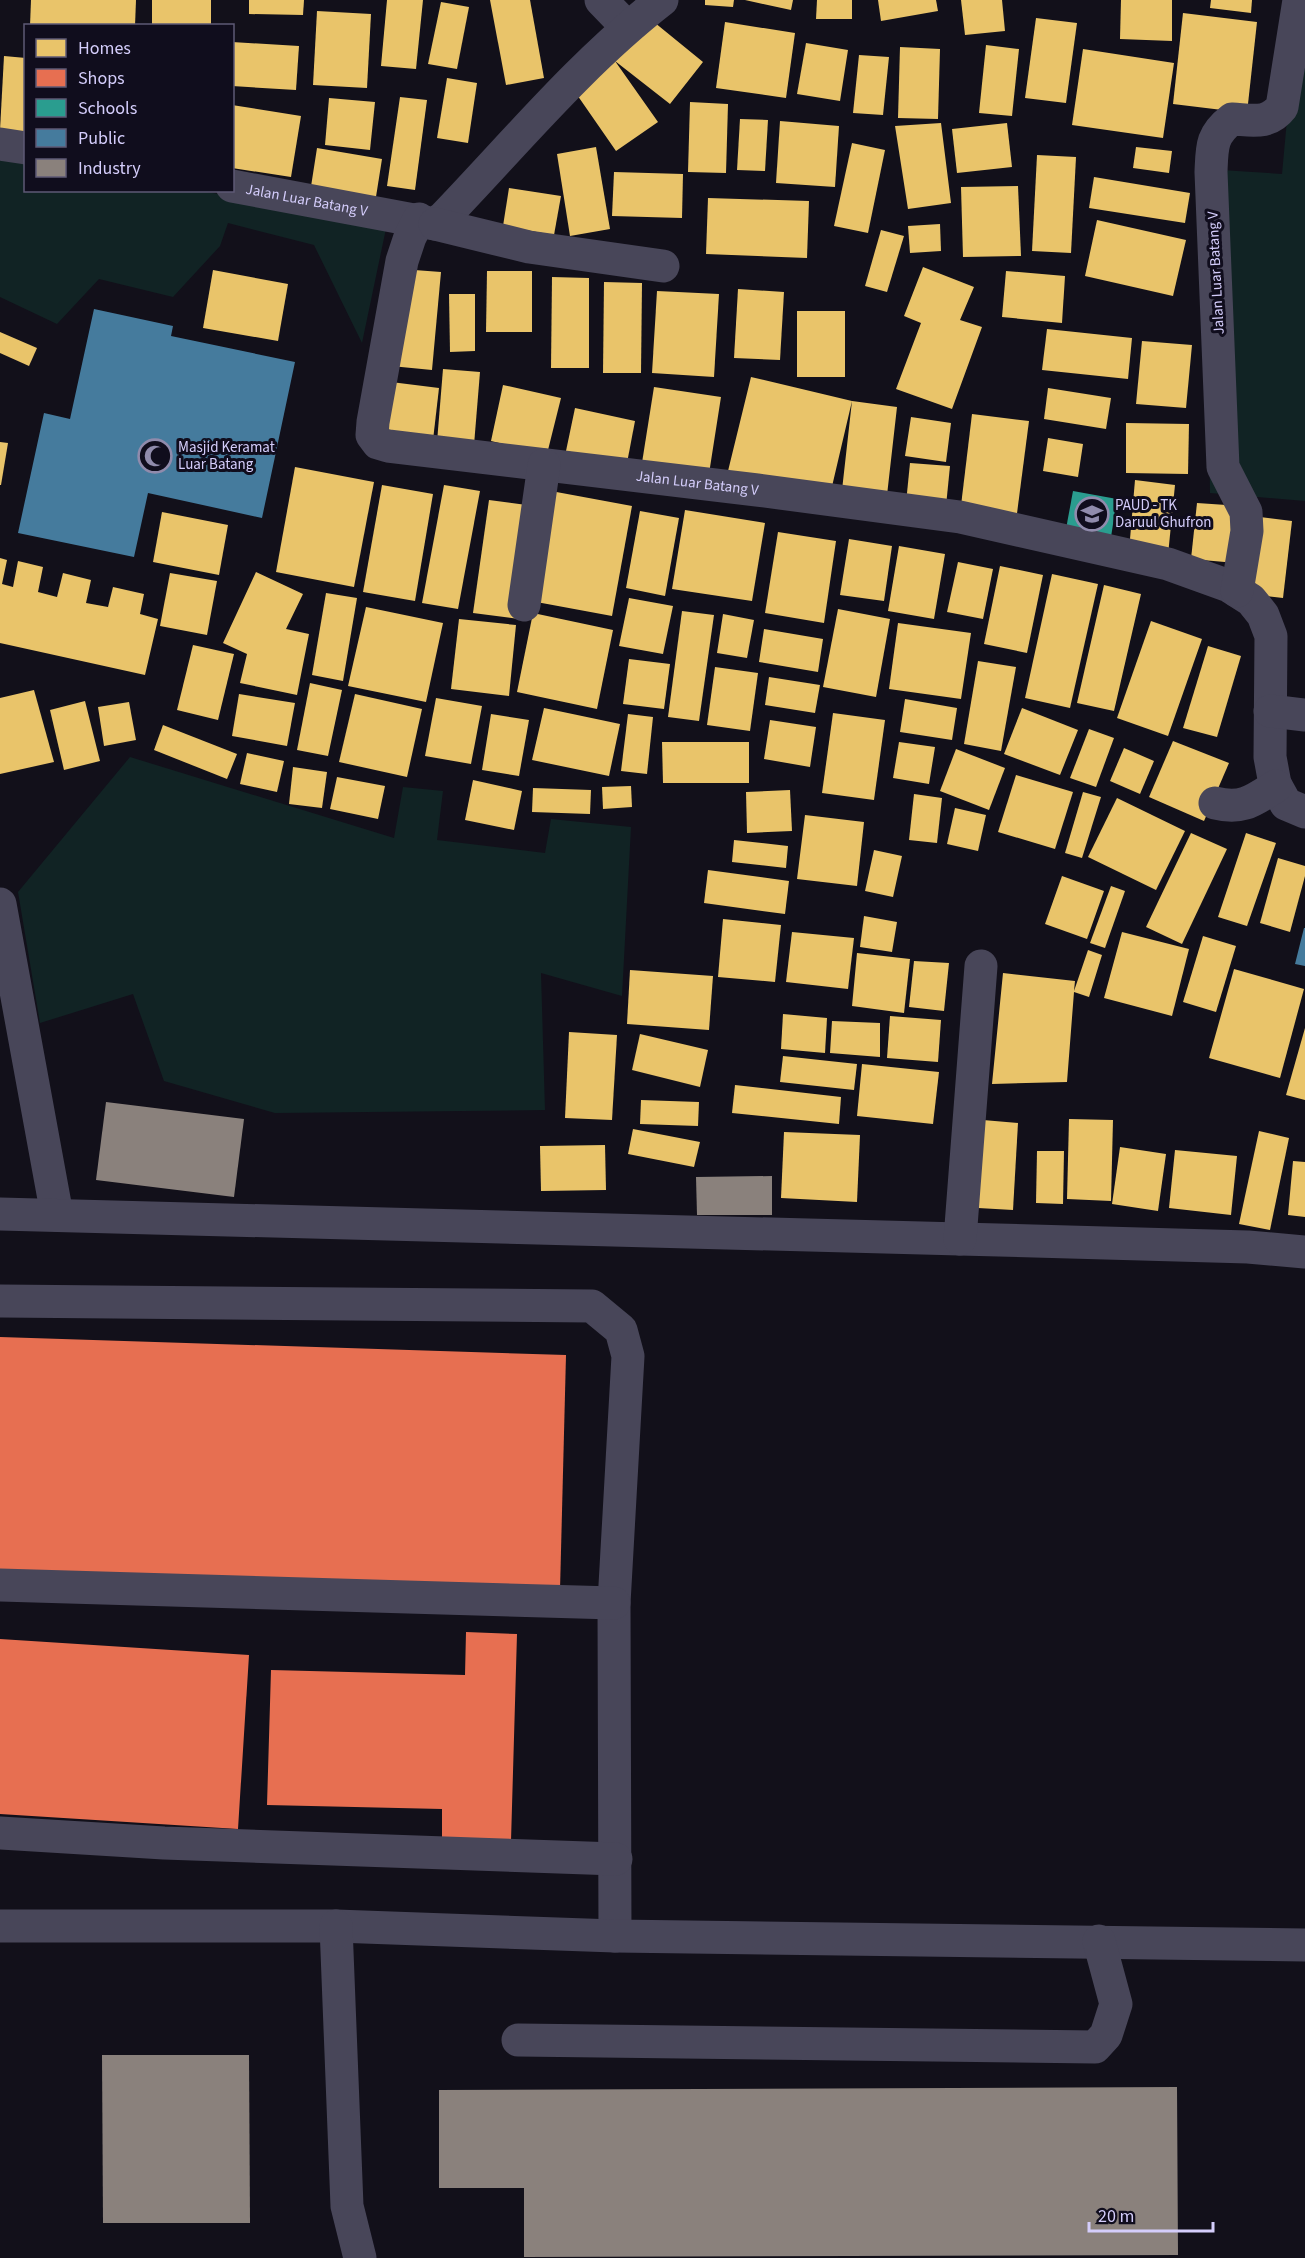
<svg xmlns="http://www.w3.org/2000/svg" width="1305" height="2258" font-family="'Source Sans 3',sans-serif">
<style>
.green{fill:#112324}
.homes{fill:#e9c46a}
.shops{fill:#e76f51}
.schools{fill:#2a9d8f}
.public{fill:#457b9d}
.industry{fill:#8a817c}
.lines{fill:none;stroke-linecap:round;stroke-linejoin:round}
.minor{stroke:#484659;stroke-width:33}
.labels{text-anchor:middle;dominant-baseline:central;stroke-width:6;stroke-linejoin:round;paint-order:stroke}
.street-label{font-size:15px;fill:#d4cdfb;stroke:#100d1d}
.poi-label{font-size:15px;fill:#d4cdfb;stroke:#100d1d;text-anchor:start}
</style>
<rect width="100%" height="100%" fill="#12101a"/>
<g class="green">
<path d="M1298 0H1305V501L1210 493 1206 169 1282 174Z"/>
<path d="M0 160 25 164 26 190 199 191 388 219 362 343 314 245 228 223 220 246 173 297 99 279 57 324 0 297Z"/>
<path d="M130 757 394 838 403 787 443 791 437 840 545 853 551 819 631 827 622 996 541 973 545 1110 275 1113 164 1081 133 994 40 1023 18 892Z"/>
</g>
<g class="homes">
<path d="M31 0H136L135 26H30Z"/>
<rect x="152" y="0" width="59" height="26"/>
<path d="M249 0H304L303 15 249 14Z"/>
<path d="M387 0H423L416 69 381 66Z"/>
<path d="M490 0H530L544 78 506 85Z"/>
<path d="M705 0H734L733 7 705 5Z"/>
<path d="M745 0H793L791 10Z"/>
<path d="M817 0H852V19H816Z"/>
<path d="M878 0H936L938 11 881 21Z"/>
<path d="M961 0H1002L1005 31 965 35Z"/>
<path d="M1121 0H1172V41L1120 39Z"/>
<path d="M1211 0H1252L1251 13 1210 8Z"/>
<path d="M441 2 469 7 457 69 428 64Z"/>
<path d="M317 11 371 14 367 88 313 85Z"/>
<path d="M1183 13 1257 22 1247 113 1173 104Z"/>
<path d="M649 18 703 62 670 104 615 61 658 122 616 151 573 89Z"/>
<path d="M1036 18 1077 23 1066 103 1025 98Z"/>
<path d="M725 22 795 33 786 98 716 88Z"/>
<path d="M232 42 299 46 296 90 232 86Z"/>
<path d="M806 43 848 50 840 101 797 94Z"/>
<path d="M986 45 1019 49 1012 116 979 113Z"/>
<path d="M900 47 940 49 938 119 898 118Z"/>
<path d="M1083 49 1174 63 1163 138 1072 125Z"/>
<path d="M859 55 889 57 883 115 853 113Z"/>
<path d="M4 56 26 58V132L0 130Z"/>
<path d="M447 78 477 83 468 143 437 138Z"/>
<path d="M400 97 427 100 415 190 387 186Z"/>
<path d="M329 98 375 102 370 150 325 145Z"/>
<path d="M690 102 728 104 726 173 688 172Z"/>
<path d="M232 105 301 116 291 177 232 168Z"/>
<path d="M740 119 768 120 765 171 737 170Z"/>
<path d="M780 121 839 126 835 187 776 183Z"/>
<path d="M941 123 951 203 908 209 895 126Z"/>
<path d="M1007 123 1012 167 957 173 952 129Z"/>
<path d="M852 143 885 150 868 233 834 226Z"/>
<path d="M596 147 610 229 570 236 557 154Z"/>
<path d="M1136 147 1172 151 1169 173 1133 168Z"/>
<path d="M317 148 382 159 375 203 310 193Z"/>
<path d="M1037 155 1076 157 1071 253 1032 251Z"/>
<path d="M614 172 683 174 682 218 612 216Z"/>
<path d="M1094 177 1190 193 1185 223 1089 208Z"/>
<path d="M1018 186 1021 256 963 257 961 187Z"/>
<path d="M509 188 561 196 554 235 503 226Z"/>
<path d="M708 198 809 201 807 258 706 254Z"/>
<path d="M1097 220 1186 240 1173 296 1085 276Z"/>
<path d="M940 224 941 251 910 253 908 226Z"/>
<path d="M881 230 904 236 887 292 865 286Z"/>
<path d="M923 267 974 287 960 320 982 327 952 409 896 389 921 323 904 316Z"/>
<path d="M401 269 441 272 432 370 391 366Z"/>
<path d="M213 270 288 284 278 341 203 328Z"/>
<path d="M487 271H532V332H486Z"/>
<path d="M1006 271 1065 276 1062 323 1002 317Z"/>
<path d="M552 277 589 278V368H551Z"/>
<path d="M604 282 642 283 641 373H603Z"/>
<path d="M738 289 784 292 780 360 734 358Z"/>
<path d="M657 291 719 294 714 377 652 373Z"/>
<path d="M449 294H475V351L450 352Z"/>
<rect x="797" y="311" width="48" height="66"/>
<path d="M1047 329 1132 338 1128 379 1042 370Z"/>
<path d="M0 332 37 348 29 366 0 353Z"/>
<path d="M1142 341 1192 345 1186 408 1136 404Z"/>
<path d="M443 369 480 372 474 445 437 442Z"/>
<path d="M751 377 852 401 897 407 886 504 841 499 852 401 830 495 728 471Z"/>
<path d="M383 381 439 388 433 440 377 433Z"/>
<path d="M503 385 561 398 547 454 491 441Z"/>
<path d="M654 387 721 397 708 480 641 469Z"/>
<path d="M1048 388 1111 398 1106 429 1044 419Z"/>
<path d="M575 408 635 421 627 463 566 451Z"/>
<path d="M972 414 1029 421 1016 521 960 514Z"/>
<path d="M911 417 951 423 946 462 905 456Z"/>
<path d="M1126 423 1189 424 1188 474 1126 473Z"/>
<path d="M1048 438 1083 444 1078 477 1043 471Z"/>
<path d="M0 442 8 443 1 485H0Z"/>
<path d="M910 463 950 466 946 506 906 503Z"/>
<path d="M295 467 374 482 354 587 276 572Z"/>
<path d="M1135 480 1175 485 1168 555 1129 551Z"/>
<path d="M382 485 433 494 415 601 363 592Z"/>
<path d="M444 485 480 491 458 609 422 603Z"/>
<path d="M551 491 632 506 612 616 531 601Z"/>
<path d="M489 500 534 506 519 619 473 613Z"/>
<path d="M1197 503 1241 506 1236 563 1191 559Z"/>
<path d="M685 510 765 523 752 601 672 589Z"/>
<path d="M640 511 679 518 665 596 626 588Z"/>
<path d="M162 512 228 525 219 575 153 562Z"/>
<path d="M1252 516 1292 521 1283 598 1243 593Z"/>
<path d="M778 532 836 541 824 623 765 613Z"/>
<path d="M849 539 892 546 884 601 840 595Z"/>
<path d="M899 546 945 554 934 619 888 611Z"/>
<path d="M0 558 7 560 2 584 13 587 18 561 43 567 38 592 57 597 63 573 91 580 86 603 108 607 113 587 144 594 140 614 158 619 145 675 0 643Z"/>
<path d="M958 562 993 569 983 619 947 612Z"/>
<path d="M1000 566 1043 575 1027 653 984 644Z"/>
<path d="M256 572 303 594 286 629 309 634 297 695 240 683 247 654 223 643Z"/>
<path d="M170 573 217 581 207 635 160 626Z"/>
<path d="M1052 574 1098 584 1070 708 1025 698Z"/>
<path d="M1104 585 1141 594 1114 711 1077 703Z"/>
<path d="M326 593 357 598 343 681 312 675Z"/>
<path d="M629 598 673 606 663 654 619 646Z"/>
<path d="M366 607 443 623 426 702 348 686Z"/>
<path d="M838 609 890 619 876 697 823 687Z"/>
<path d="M682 611 714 615 699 721 668 717Z"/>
<path d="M533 613 613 630 597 709 517 692Z"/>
<path d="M723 614 754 620 747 658 717 653Z"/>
<path d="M459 619 516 625 509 696 451 689Z"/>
<path d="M1151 621 1202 639 1168 736 1117 718Z"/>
<path d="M898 623 971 633 961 699 889 689Z"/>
<path d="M764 629 823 639 818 672 759 662Z"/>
<path d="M193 645 234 654 218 720 177 710Z"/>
<path d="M1208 646 1241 656 1217 737 1183 728Z"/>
<path d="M629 659 670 664 664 709 623 704Z"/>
<path d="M978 661 1016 667 1001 751 964 744Z"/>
<path d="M715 667 758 673 750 731 707 725Z"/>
<path d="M769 677 820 685 815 713 765 705Z"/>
<path d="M310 683 342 690 328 756 297 750Z"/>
<path d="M34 690 54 762 0 774V698Z"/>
<path d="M239 694 295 703 287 746 232 736Z"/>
<path d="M355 694 422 709 407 777 339 762Z"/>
<path d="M436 698 482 706 471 764 425 756Z"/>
<path d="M905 699 957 708 952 740 900 732Z"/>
<path d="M85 701 100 761 64 770 50 710Z"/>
<path d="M129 702 136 740 104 746 98 707Z"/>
<path d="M544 708 620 724 609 776 532 760Z"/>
<path d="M1022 708 1078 730 1060 775 1004 754Z"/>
<path d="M833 713 885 720 874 800 822 793Z"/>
<path d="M491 714 529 720 519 776 482 770Z"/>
<path d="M628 714 653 717 647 774 621 771Z"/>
<path d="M770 720 816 727 810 767 764 759Z"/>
<path d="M163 725 237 754 227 779 154 750Z"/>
<path d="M1089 729 1114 738 1096 787 1070 778Z"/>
<path d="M1173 741 1229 763 1204 821 1149 797Z"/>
<path d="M662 742H749V783H663Z"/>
<path d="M899 742 935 747 929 784 893 778Z"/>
<path d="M1124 748 1154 761 1140 794 1110 781Z"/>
<path d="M956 749 1005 768 989 810 940 791Z"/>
<path d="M247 753 284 761 277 792 240 784Z"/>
<path d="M293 767 327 772 322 808 289 804Z"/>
<path d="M1016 775 1073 792 1055 849 998 832Z"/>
<path d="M337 777 385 786 378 819 330 809Z"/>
<path d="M473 780 522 791 514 830 465 820Z"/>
<path d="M631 786 632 807 603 809 602 787Z"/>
<path d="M533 788 591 790 590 814 532 812Z"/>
<path d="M790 790 792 831 747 833 746 792Z"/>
<path d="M1083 792 1101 797 1082 858 1065 853Z"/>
<path d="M914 794 942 798 937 843 909 840Z"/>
<path d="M1117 798 1185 831 1156 890 1088 857Z"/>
<path d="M955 808 986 815 978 851 947 844Z"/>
<path d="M805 815 864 822 857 886 797 879Z"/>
<path d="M1191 833 1227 849 1182 944 1146 927Z"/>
<path d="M1246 833 1276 843 1247 926 1218 917Z"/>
<path d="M734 840 788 846 786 868 732 862Z"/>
<path d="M874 850 902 856 893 897 865 891Z"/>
<path d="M1278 858 1305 866V876L1290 932 1260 923Z"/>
<path d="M708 870 789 881 785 914 704 903Z"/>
<path d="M1062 876 1104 891 1087 939 1045 924Z"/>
<path d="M1111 886 1125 891 1105 948 1090 943Z"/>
<path d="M864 916 897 922 892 952 860 947Z"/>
<path d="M723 919 781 925 775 982 718 977Z"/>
<path d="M792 932 854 938 848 989 786 982Z"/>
<path d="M1122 932 1189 949 1172 1016 1104 998Z"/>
<path d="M1203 936 1236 946 1216 1012 1183 1002Z"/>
<path d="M1088 950 1102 955 1089 997 1074 992 1067 1082 992 1084 1003 973 1075 981 1074 991Z"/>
<path d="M857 953 910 959 904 1013 852 1006Z"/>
<path d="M914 961 949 963 944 1011 909 1007Z"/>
<path d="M1234 969 1304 989 1280 1078 1209 1058Z"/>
<path d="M630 970 713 976 709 1030 627 1024Z"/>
<path d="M783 1014 827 1018 825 1053 781 1049Z"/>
<path d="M890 1016 941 1020 938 1062 887 1058Z"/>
<path d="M832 1021 880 1023V1057L830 1053Z"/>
<path d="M1305 1028V1100L1286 1095Z"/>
<path d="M569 1032 617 1035 612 1120 565 1118Z"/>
<path d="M640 1034 708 1050 700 1087 632 1070Z"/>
<path d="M783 1056 857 1064 854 1090 780 1082Z"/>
<path d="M862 1064 939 1072 933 1124 857 1116Z"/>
<path d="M735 1085 841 1097 839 1124 732 1113Z"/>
<path d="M641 1100 699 1102 698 1126 640 1124Z"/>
<path d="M1069 1119 1113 1120 1111 1201 1067 1199Z"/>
<path d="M983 1120 1018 1123 1013 1210 978 1208Z"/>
<path d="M633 1129 700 1142 694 1167 628 1154Z"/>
<path d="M1259 1131 1289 1138 1270 1230 1239 1224Z"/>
<path d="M784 1132 860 1135 857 1202 781 1198Z"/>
<path d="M605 1145 606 1190 541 1191 540 1146Z"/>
<path d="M1120 1147 1166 1154 1158 1211 1112 1204Z"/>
<path d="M1175 1150 1237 1156 1231 1215 1169 1208Z"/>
<path d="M1037 1151H1064L1063 1204 1036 1203Z"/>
<path d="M1293 1161 1305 1162V1217L1288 1215Z"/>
</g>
<g class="shops">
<path d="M0 1337 566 1355 560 1590 0 1573Z"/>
<path d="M466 1632 517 1634 511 1841 442 1839V1809L267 1805 271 1670 465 1675Z"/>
<path d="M0 1639 249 1655 238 1829 0 1814Z"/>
</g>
<path class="schools" d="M1073 491 1117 499 1111 537 1066 529Z"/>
<g class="public">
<path d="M94 309 173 326 171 336 295 362 262 518 148 493 134 557 18 533 44 413 70 419Z"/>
<path d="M1304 928H1305V966L1295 964Z"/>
</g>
<g class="industry">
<path d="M106 1102 244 1119 234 1197 96 1180Z"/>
<path d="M772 1176V1215H697L696 1177Z"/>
<path d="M102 2055H249L250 2223H103Z"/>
<path d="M1177 2087 1178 2255 524 2257V2188H439V2090Z"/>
</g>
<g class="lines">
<g class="minor">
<path d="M601 0 627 27"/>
<path d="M0 144 26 148"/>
<path id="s1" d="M232 186 435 224 444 217C515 143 581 63 662 0"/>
<path id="s2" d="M419 219 410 237 402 261 373 422 372 435 378 443 388 446 757 490 960 517 1168 564 1229 586 1251 600 1263 615 1271 636 1270 757 1275 784 1286 804 1305 812"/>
<path d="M435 224 529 247 663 266"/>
<path d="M1237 591 1247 531 1246 512 1223 467 1211 172C1212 147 1211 135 1232 119 1252 120 1268 125 1282 107L1299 0"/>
<path d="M524 605 544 465"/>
<path d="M1270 711 1305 715"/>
<path d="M1215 803C1243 810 1254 800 1276 786"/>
<path d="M0 904 57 1215"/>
<path d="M0 1214 960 1239 1248 1247 1305 1252"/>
<path d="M960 1239 981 966"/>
<path d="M0 1301 592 1306 621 1330 628 1356 614 1603 615 1936"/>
<path d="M0 1585 614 1603"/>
<path d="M0 1833 164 1843 616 1859"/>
<path d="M0 1926H336L615 1936 1305 1945"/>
<path d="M336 1926 347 2206 360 2258"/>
<path d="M518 2040 1095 2047 1106 2035 1116 2004 1099 1941"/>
</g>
</g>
<defs>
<symbol id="mosque-ring" viewBox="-11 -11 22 22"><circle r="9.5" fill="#100d1d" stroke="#908bac" stroke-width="1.5"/><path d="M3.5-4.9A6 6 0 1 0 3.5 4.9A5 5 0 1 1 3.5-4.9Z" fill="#908bac"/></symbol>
<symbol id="school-ring" viewBox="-11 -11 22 22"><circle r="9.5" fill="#100d1d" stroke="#908bac" stroke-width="1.5"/><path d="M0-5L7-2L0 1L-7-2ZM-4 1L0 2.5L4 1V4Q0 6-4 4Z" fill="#908bac"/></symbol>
</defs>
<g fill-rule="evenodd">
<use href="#mosque-ring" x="136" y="437" width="38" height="38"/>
<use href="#school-ring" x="1073" y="495" width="38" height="38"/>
</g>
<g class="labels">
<g class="street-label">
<text stroke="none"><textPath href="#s1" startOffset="76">Jalan Luar Batang V</textPath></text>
<text transform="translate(1216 273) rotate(-93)">Jalan Luar Batang V</text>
<text stroke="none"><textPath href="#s2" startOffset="554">Jalan Luar Batang V</textPath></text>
</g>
<g class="poi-label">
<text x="178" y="447">Masjid Keramat<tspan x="178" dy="17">Luar Batang</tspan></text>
<text x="1115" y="505">PAUD - TK<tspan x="1115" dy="17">Daruul Ghufron</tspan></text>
</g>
</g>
<rect x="24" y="24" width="210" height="168" fill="#100d1d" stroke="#5e5a76" stroke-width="1.5"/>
<rect x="36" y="39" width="30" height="18" fill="#e9c46a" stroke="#5e5a76" stroke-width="1.5"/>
<text x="78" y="54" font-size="18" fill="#d4cdfb">Homes</text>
<rect x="36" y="69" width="30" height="18" fill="#e76f51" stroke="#5e5a76" stroke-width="1.5"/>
<text x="78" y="84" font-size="18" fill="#d4cdfb">Shops</text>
<rect x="36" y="99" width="30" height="18" fill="#2a9d8f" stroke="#5e5a76" stroke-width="1.5"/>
<text x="78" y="114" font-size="18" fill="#d4cdfb">Schools</text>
<rect x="36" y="129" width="30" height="18" fill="#457b9d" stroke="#5e5a76" stroke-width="1.5"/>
<text x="78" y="144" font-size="18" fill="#d4cdfb">Public</text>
<rect x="36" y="159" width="30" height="18" fill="#8a817c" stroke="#5e5a76" stroke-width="1.5"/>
<text x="78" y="174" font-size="18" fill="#d4cdfb">Industry</text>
<path d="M1089 2222v9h124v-9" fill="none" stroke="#d4cdfb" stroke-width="3"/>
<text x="1098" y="2222" font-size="18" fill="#d4cdfb" stroke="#100d1d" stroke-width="4.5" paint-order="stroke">20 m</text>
</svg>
